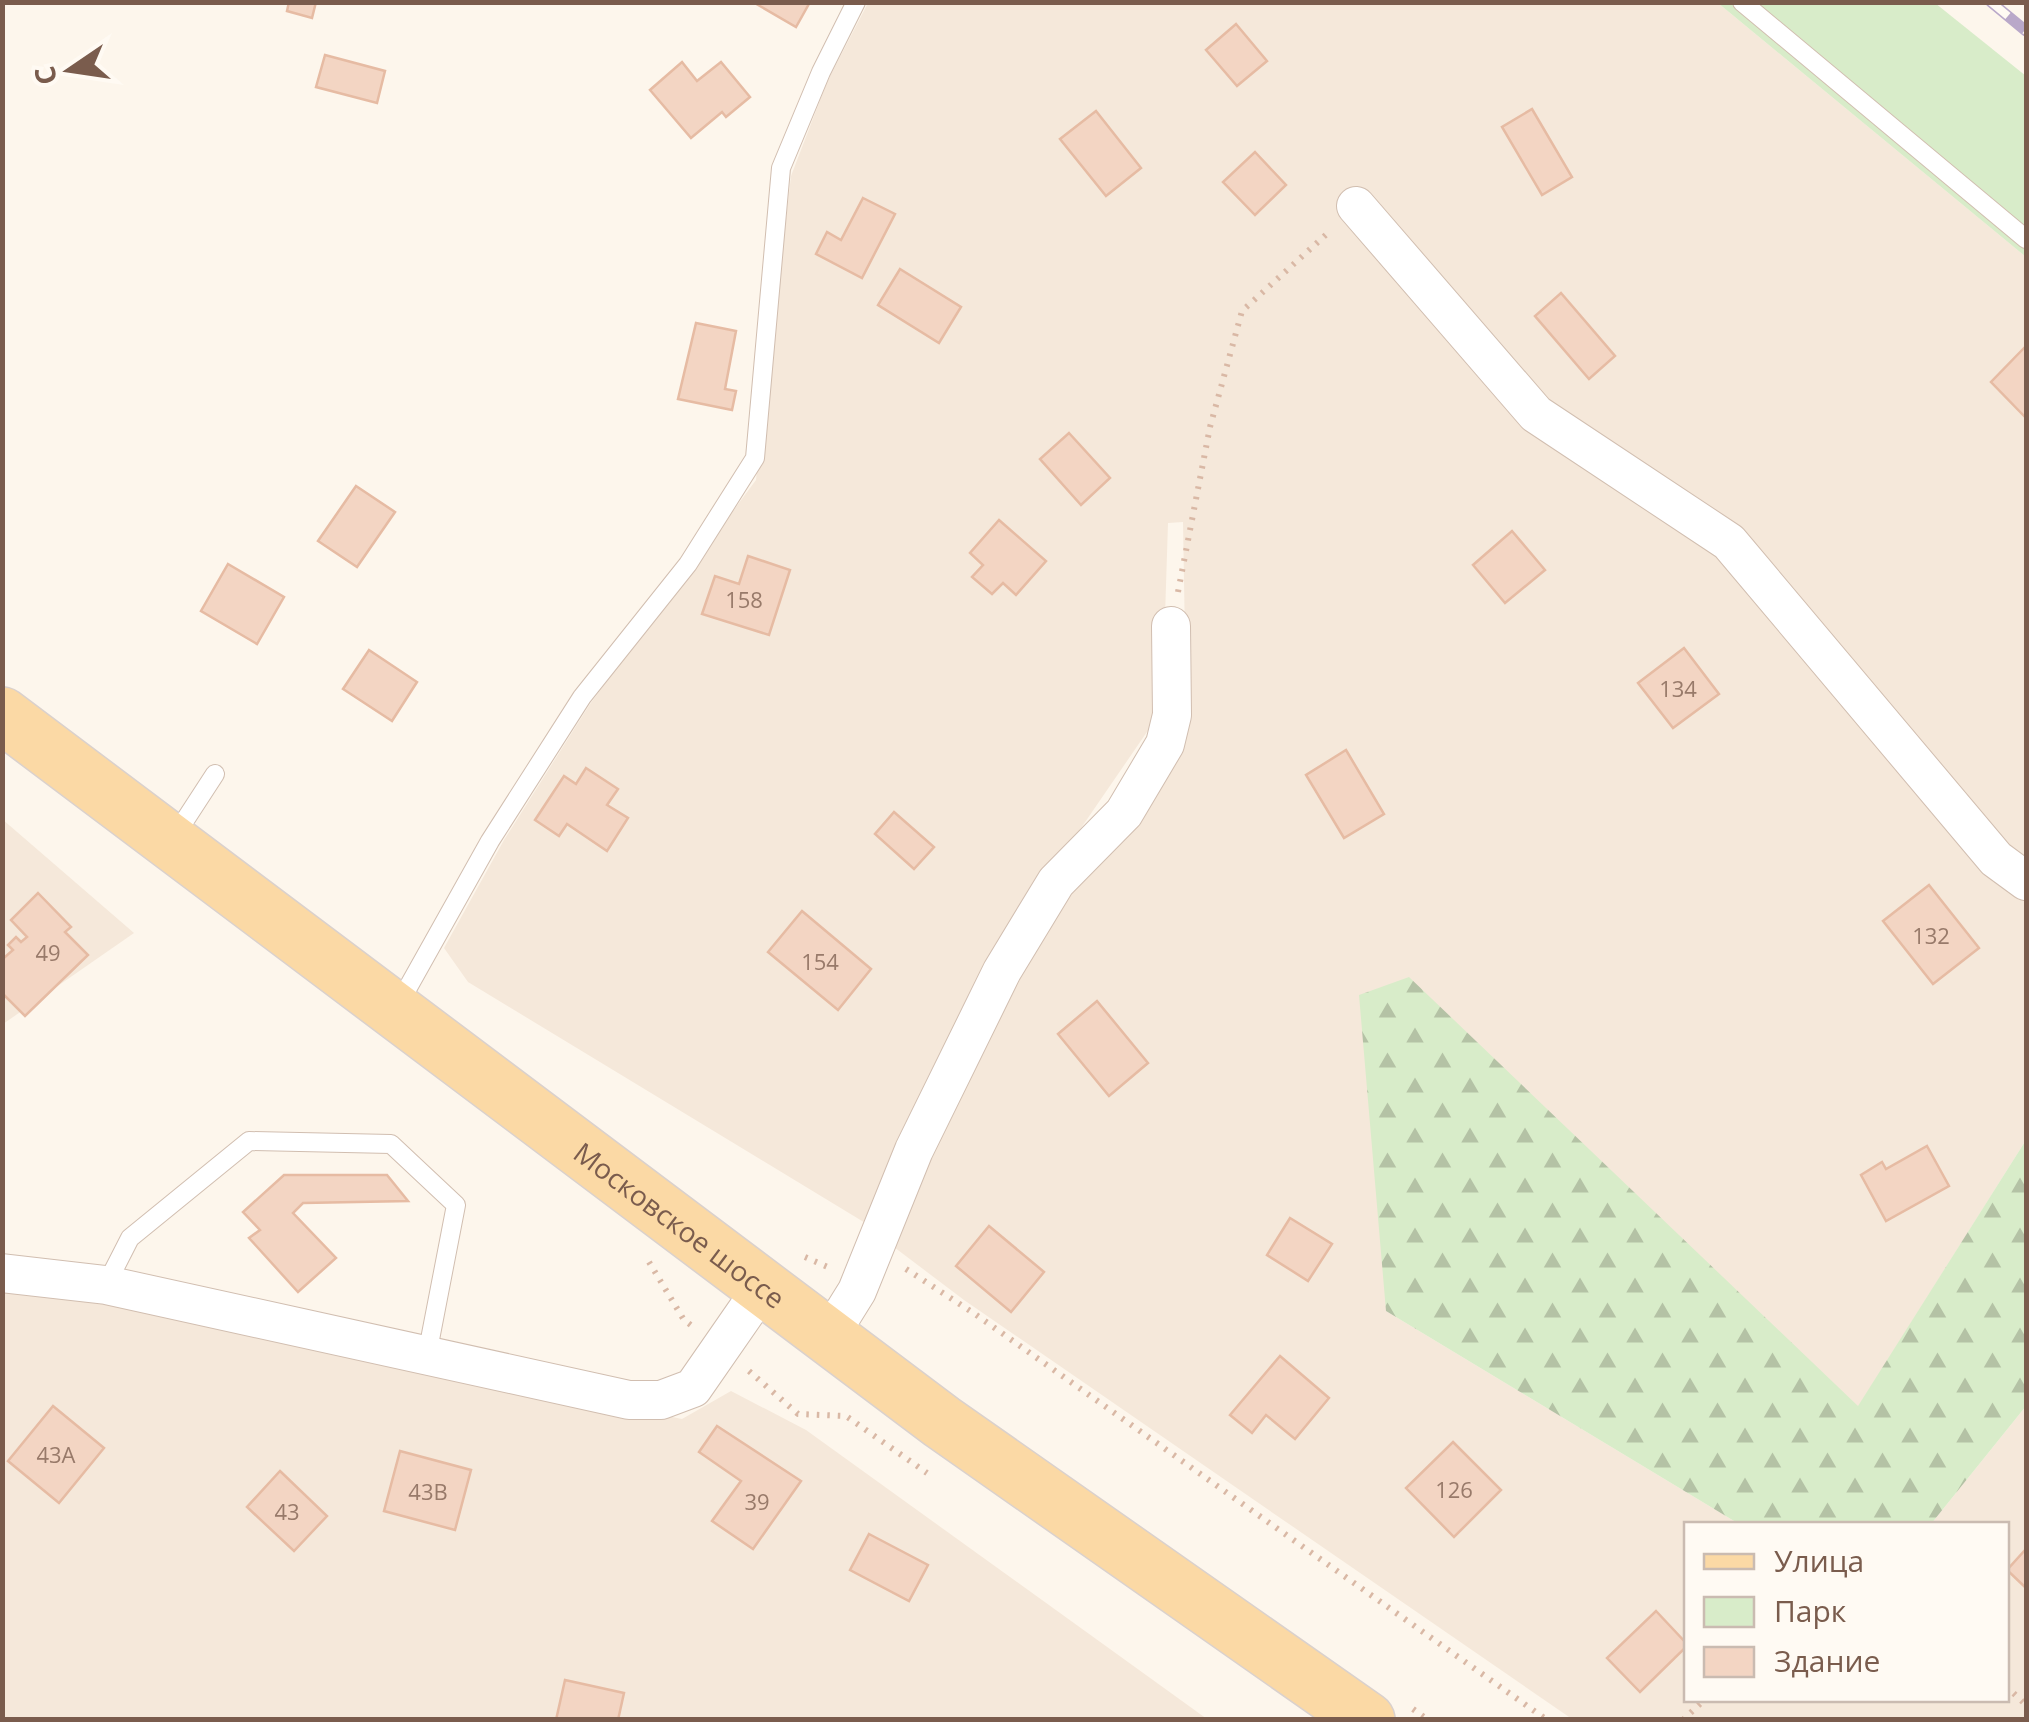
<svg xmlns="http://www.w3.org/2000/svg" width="2029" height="1722" font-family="'Open Sans',sans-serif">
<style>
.residential{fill:#f5e8da}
.green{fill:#d8ecc9}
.forest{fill:url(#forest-firs)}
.building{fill:#f3d5c3;stroke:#e6bba3;stroke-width:2.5}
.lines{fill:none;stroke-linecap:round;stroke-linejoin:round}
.lane-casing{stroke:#d1beb0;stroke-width:20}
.street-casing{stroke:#d1beb0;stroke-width:40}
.primary-casing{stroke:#dad1cd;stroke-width:58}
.path{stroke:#d9b8a5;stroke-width:6;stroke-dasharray:2.5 8;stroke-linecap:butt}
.lane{stroke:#fff;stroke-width:18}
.street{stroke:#fff;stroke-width:38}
.primary{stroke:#fbd9a5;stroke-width:55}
.rail-casing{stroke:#b9a8c9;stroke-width:11}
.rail{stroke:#fffaf3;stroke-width:8;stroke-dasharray:22;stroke-linecap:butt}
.labels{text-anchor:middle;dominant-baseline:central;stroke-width:10;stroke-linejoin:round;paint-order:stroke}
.number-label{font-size:22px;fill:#987a6a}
.street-label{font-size:28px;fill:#7a5c4d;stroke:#fffaf3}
</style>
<defs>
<pattern id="forest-firs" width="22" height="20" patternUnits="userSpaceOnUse" patternTransform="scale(2.5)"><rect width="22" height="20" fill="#d8ecc9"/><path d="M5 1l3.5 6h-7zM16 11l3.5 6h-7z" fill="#b4c2a5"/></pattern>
</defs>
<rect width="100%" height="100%" fill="#fdf6ec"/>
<g class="residential">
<path d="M868 3H1718L2026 257V1140L1858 1407 1409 978 1386 1311 1739 1524H1686V1700H2006V1524H1931L2026 1406V1719H1572L964 1300 886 1241 1022 963 1090 862 1129 820 1185 640 1183 522 1168 523 1162 710 985 968 867 1224 468 982 444 948 504 840 590 704 756 480 791 176 827 82Z"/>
<path d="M2 819 134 933 3 1024H2Z"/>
<path d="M2 1290 103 1300 682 1419 731 1391 806 1430 1207 1719H3Z"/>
</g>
<path class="green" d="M1718 3H1935L2026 76V257Z"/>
<path class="forest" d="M1409 977 1858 1406 2026 1140V1406L1931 1524H1739L1386 1311 1359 995Z"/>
<g class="building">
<path d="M289 2H316L312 18 287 11Z"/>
<path d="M753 2H810L796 27Z"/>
<path d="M1236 24 1267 61 1237 86 1206 50Z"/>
<path d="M325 55 385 71 377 103 316 87Z"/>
<path d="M682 62 697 81 721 62 750 97 726 117 722 112 691 138 650 90Z"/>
<path d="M1532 109 1572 177 1542 195 1502 127Z"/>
<path d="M1096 111 1141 168 1106 196 1060 139Z"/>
<path d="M1255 152 1286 185 1255 215 1223 182Z"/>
<path d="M863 198 895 214 862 278 816 254 827 232 841 240Z"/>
<path d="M900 269 961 307 939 343 878 305Z"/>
<path d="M1561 293 1615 356 1589 379 1535 316Z"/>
<path d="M696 323 736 331 725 389 736 391 732 410 678 399Z"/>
<path d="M2026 346V418L1991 382Z"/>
<path d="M1069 433 1110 478 1081 505 1040 459Z"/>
<path d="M356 486 395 512 357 567 318 541Z"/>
<path d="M999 520 1046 561 1016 595 1003 583 992 594 972 577 983 565 970 553Z"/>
<path d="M1512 531 1545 570 1505 603 1473 565Z"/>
<path d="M748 556 790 570 769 635 702 614 715 576 739 584Z"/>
<path d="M228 564 284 597 257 644 201 611Z"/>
<path d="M1684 648 1719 694 1673 728 1638 683Z"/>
<path d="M369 650 417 682 392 721 343 689Z"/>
<path d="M1346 750 1384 814 1344 838 1306 775Z"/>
<path d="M586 768 618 789 607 805 628 818 607 851 567 824 559 836 535 820 564 776 576 784Z"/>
<path d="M894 812 934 847 914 869 875 834Z"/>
<path d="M1929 885 1979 948 1933 984 1883 921Z"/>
<path d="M38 893 71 927 65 932 88 955 25 1016 2 993V954L5 957 13 950 8 945 16 937 21 942 27 937 11 920Z"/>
<path d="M802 911 871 969 838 1010 768 952Z"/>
<path d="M1097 1001 1148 1063 1109 1096 1058 1034Z"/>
<path d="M1927 1146 1949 1186 1886 1221 1861 1175 1882 1162 1886 1169Z"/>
<path d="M284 1175H387L408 1201 303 1203 293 1213 336 1258 298 1292 249 1238 260 1230 243 1212Z"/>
<path d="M1290 1218 1332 1244 1308 1281 1267 1255Z"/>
<path d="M989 1226 1044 1272 1011 1312 956 1266Z"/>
<path d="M1280 1356 1329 1398 1295 1439 1266 1415 1252 1433 1230 1415Z"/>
<path d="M53 1406 104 1448 59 1503 8 1461Z"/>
<path d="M717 1426 801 1481 753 1549 712 1521 741 1481 699 1452Z"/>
<path d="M1453 1442 1501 1490 1454 1537 1406 1488Z"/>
<path d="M400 1451 471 1470 455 1530 384 1511Z"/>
<path d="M280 1471 327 1516 294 1551 247 1507Z"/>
<path d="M869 1534 928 1565 909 1601 850 1570Z"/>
<path d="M2026 1549V1588L2007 1570Z"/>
<path d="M1656 1611 1686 1643V1647L1640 1692 1607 1658Z"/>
<path d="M565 1680 624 1693 618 1720H556Z"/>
</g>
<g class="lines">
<defs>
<g id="lane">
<path d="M1742 2 2026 239"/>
<path d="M174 837 215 774"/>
<path d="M397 1007 490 841 582 697 688 564 755 458 781 168 821 72 856 2"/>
<path d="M106 1285 130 1238 249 1141 391 1144 456 1205 427 1355"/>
</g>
<g id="street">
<path d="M1356 206 1536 414 1729 542 1996 859 2026 881"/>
<path d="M2 1273 106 1285 629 1400H661L693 1388 763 1287"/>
<path d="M829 1336 857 1291 914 1150 1002 971 1056 882 1124 813 1165 744 1172 715 1171 626"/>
</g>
<g id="primary">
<path id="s1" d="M2 715 942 1422 1367 1720"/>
</g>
</defs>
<use href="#lane" class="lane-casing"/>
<use href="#street" class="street-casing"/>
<use href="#primary" class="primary-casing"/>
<g class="path">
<path d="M1178 592 1210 427 1242 311 1330 231"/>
<path d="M805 1257 830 1268"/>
<path d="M649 1262 684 1320 692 1326"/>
<path d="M906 1269 975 1314 1547 1720"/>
<path d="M749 1371 798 1414 846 1416 927 1473"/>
<path d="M2006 1686 2026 1705"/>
<path d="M1413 1709 1428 1720"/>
<path d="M1683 1720 1704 1700"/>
</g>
<use href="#lane" class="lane"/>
<use href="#street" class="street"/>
<use href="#primary" class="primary"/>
<defs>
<path id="rail" d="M1991 2 2026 31"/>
</defs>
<use href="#rail" class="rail-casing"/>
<use href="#rail" class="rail"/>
</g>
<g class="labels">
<g class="number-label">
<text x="744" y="599">158</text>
<text x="1678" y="688">134</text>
<text x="1931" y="935">132</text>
<text x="48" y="952">49</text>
<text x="820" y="961">154</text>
<text x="56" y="1454">43А</text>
<text x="1454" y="1489">126</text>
<text x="428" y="1491">43В</text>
<text x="757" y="1501">39</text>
<text x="287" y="1511">43</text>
</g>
<g class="street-label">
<text stroke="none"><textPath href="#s1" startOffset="848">Московское шоссе</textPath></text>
</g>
</g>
<rect width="2029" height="1722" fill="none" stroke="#7a5c4d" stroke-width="10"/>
<rect x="1684" y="1522" width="325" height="180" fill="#fffaf3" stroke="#cabbb1" stroke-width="2.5"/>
<rect x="1704" y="1554" width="50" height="15" fill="#fbd9a5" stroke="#cabbb1" stroke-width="2.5"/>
<text x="1774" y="1572" font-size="30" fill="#7a5c4d">Улица</text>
<rect x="1704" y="1597" width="50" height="30" fill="#d8ecc9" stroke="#cabbb1" stroke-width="2.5"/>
<text x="1774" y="1622" font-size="30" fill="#7a5c4d">Парк</text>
<rect x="1704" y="1647" width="50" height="30" fill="#f3d5c3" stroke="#cabbb1" stroke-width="2.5"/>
<text x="1774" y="1672" font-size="30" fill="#7a5c4d">Здание</text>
<g transform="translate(70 70) rotate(257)" stroke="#fffaf3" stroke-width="8" paint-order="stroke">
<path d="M0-8L18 38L0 25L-18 38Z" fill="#7a5c4d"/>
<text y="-15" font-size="28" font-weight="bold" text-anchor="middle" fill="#7a5c4d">С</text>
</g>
</svg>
